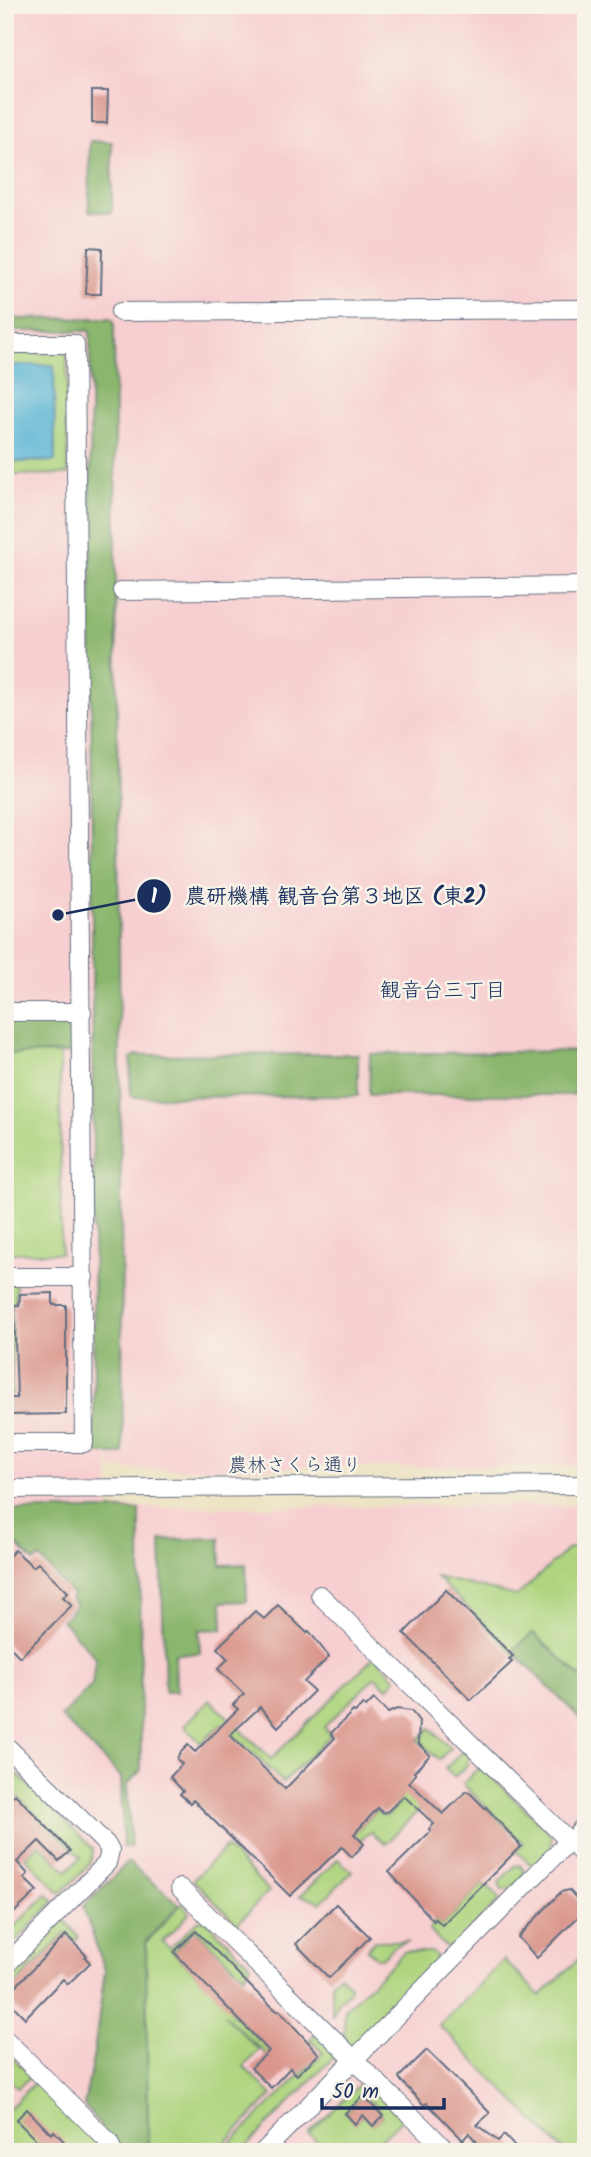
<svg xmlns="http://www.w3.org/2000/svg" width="591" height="2157" font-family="Kalam,'Klee One',sans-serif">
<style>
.built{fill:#f7cfd0}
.green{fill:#aed47e;stroke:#64826e;stroke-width:2;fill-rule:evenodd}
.forest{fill:#8ab66d;stroke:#527266;stroke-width:2}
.water{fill:#57b4d5;stroke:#39729a;stroke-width:2}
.building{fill:#da968c}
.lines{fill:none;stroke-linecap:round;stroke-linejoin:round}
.minor-casing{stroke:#646e82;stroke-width:20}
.minor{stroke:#fff;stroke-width:18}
.labels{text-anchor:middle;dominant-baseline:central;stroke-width:5;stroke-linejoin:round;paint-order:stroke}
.street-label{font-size:19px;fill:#1b2f5e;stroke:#f7f3e8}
.neighbourhood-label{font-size:21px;fill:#1b2f5e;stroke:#f7f3e8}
.leader{fill:none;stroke:#1b2f5e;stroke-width:2.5}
.callout-dot{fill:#1b2f5e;stroke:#f7f3e8;stroke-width:2.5}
.mark-label{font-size:21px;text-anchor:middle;font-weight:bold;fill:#fff}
.callout-label{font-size:21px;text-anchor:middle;font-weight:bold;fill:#1b2f5e;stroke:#f7f3e8;stroke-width:5;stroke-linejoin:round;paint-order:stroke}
</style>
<rect width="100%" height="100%" fill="#f7f3e8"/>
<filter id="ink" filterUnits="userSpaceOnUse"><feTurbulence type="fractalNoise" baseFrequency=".0143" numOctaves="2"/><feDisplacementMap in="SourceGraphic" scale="14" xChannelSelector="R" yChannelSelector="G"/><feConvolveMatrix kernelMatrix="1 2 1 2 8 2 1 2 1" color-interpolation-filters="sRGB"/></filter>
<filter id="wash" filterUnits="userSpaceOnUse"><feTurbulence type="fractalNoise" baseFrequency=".00686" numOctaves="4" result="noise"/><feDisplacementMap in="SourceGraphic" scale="28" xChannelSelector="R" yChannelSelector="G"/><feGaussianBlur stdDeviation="1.57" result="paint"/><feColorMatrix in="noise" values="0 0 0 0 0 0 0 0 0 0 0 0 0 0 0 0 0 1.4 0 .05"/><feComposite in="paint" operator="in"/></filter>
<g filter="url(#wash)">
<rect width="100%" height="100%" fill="#ede3c5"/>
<path class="built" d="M5 5H586V1466L111 1469V936L109 1508 586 1505V2152H5Z"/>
<g class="green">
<path d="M5 353H67L68 474 5 475V462L54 461V365H5Z"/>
<path d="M60 1053 61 1253H5V1054Z"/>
<path d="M5 1283H16V1302H12V1395H8V1414H5Z"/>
<path d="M569 1548H586V1682L533 1633 512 1651 436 1577 517 1596Z"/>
<path d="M375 1656 396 1679 388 1688 375 1677 324 1727 331 1735 283 1782 222 1724 201 1743 184 1726 210 1700 271 1759Z"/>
<path d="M430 1728 450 1748 439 1760 418 1740Z"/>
<path d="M465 1749 469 1753 467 1765 454 1777 445 1769Z"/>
<path d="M480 1769 485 1771 551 1834V1849L536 1863 530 1864 516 1851 523 1843 463 1784 475 1771Z"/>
<path d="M5 1770 15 1772 93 1849C94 1866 72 1881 61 1893L25 1857 39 1844 67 1871 81 1857 5 1785Z"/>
<path d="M408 1781 419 1810 385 1844 371 1831 360 1841 354 1834 377 1810 382 1815H388L398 1805Z"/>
<path d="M226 1847 269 1891 237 1924 193 1880Z"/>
<path d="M338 1859 352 1872 320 1903 314 1899 300 1896Z"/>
<path d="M520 1865 525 1873 511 1889 502 1890 499 1882 515 1866Z"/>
<path d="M483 1884 485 1887 487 1886 499 1897V1901L453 1947H446L429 1930 436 1919 442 1925Z"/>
<path d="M47 1894 54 1902 5 1952V1936Z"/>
<path d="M182 1902 190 1913 162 1942 170 1948 199 1920 206 1921 251 1965 244 1976 195 1929 173 1952 230 2006 250 1986 253 1988 230 2011 272 2054 270 2058 224 2015 259 2050 244 2067 272 2095 216 2152H156L148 2144 146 1941 147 1942Z"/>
<path d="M64 1920 79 1937 75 1941 66 1933 5 1995V1980Z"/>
<path d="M375 1941H409L396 1945 382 1958H376L367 1949Z"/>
<path d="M404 1952H431L436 1956V1966L359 2045 353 2046 344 2038 345 2009Z"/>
<path d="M586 1952V2152H565L439 2025 504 1960 540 1996Z"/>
<path d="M340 1975 350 1985 349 1991 338 2002 332 2017V1981Z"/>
<path d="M317 2032 337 2054 241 2152H221L323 2053 310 2039Z"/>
<path d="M5 2050 31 2076 18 2088 5 2076Z"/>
<path d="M364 2080 402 2119 368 2152H327L309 2134ZM363 2096 370 2103 372 2102 383 2116 373 2125 363 2115 355 2123 345 2113Z"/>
<path d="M36 2081 98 2142 101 2152H5V2113Z"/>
</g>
<g class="forest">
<path d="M90 141 112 142V213L89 211Z"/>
<path d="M110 318 114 321 123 1454H94L90 331H5V319Z"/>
<path d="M65 1020 73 1026 75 1053 5 1054V1021Z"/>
<path d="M575 1051 576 1095H369L370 1054Z"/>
<path d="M358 1054V1096L134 1097 130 1095 131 1058 136 1055Z"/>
<path d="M5 1510H140L141 1770 127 1785 131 1847H123L121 1777 61 1717 92 1685 96 1658 62 1620 76 1605 70 1598 73 1595 40 1558 34 1562 17 1545 11 1550H5Z"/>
<path d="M220 1538 221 1565 246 1564 247 1601 222 1602 223 1629 199 1630 200 1653 175 1654 176 1692H165L161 1540Z"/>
<path d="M533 1633 586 1682V1724L512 1651Z"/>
<path d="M128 1862 180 1905 146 1941 148 2144 156 2152H120L84 2105 94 2053 105 1970 83 1907Z"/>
</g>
<path class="water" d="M5 365H54L55 461 5 462Z"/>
<g id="blocks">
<g class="building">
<path d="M92 91H108L107 123H92Z"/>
<path d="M88 247 102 248 101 294H86Z"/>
<path d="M53 1293V1305H66V1414L10 1415V1398H17L14 1305H19L20 1294Z"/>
<path d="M15 1550 33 1567 38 1563 68 1592 63 1597 72 1605 20 1657 5 1642V1560Z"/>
<path d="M446 1590 513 1656 509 1659 512 1662 471 1700 404 1633Z"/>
<path d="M278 1605 307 1633 309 1631 329 1657 304 1682 314 1691 278 1727 260 1707 230 1735 285 1789 335 1738 331 1733 353 1711 355 1712 363 1705 366 1707 374 1699 388 1713 397 1709 411 1711 419 1721 418 1743 430 1755 414 1772 416 1774 409 1782 443 1814 467 1791 469 1792 485 1808 486 1807 521 1846 442 1925 436 1919 434 1921 389 1872 431 1831 429 1829 434 1824 404 1796 388 1811 383 1813 378 1808 354 1834 364 1844 352 1857 342 1847 290 1896 193 1800 190 1803 180 1794 183 1791 170 1777 182 1764 177 1759 179 1754 188 1745 195 1752 238 1709 233 1705 244 1694 218 1669 228 1659 217 1648 255 1611 264 1619Z"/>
<path d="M15 1794 70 1851 59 1861 39 1841 17 1862 28 1874 24 1878 37 1891 5 1921V1803Z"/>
<path d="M569 1890 586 1909 537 1958 518 1937 561 1892Z"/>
<path d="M336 1904 370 1937 329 1978 296 1944Z"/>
<path d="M196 1931 254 1990 277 2011 279 2010 319 2054 297 2075 290 2068 271 2088 251 2068 269 2051 174 1952Z"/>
<path d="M66 1935 86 1955 85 1957 90 1963 68 1984 63 1979 25 2018 5 1997Z"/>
<path d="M427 2050 490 2113 477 2125 498 2141 504 2135 520 2152H485L469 2133 463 2140 427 2103 424 2105 401 2081 399 2077Z"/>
<path d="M363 2096 383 2116 373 2126 363 2115 355 2124 345 2113Z"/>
<path d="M27 2109 51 2134 54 2131 74 2152H31L40 2144 16 2120Z"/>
</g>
</g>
</g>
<g filter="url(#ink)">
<use href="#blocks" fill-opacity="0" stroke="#646e82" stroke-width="2"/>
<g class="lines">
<defs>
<g id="minor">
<path d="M120 312 586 309"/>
<path d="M5 344H75L84 1443H5"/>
<path d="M122 591 586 586"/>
<path d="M5 1012H82"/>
<path d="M5 1277H84"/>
<path d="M5 1489 586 1485"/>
<path d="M320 1595 569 1841"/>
<path d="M5 1745 106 1844 110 1850 107 1863 5 1966"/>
<path d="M586 1824C573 1836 574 1847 586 1859"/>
<path d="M180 1888 448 2152"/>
<path d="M5 2039 109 2142 113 2152"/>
<path d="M263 2152 561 1849 569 1841 576 1842"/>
</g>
</defs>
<use href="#minor" class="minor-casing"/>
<use href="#minor" class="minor"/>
</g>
</g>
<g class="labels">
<g class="street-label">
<text x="295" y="1466">農林さくら通り</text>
</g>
<g class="neighbourhood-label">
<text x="443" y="991">観音台三丁目</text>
</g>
</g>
<path class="leader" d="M58 915L154 896"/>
<g class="callout-dot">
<circle cx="58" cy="915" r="7"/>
<circle cx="154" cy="896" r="18"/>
</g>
<g class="mark-label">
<text x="154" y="903">1</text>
</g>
<g class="callout-label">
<text x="336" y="903">農研機構 観音台第３地区 (東2)</text>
</g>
<rect width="591" height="2157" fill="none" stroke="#f7f3e8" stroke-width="28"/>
<path d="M322 2098v10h122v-10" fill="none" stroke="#1b2f5e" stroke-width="3.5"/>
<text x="332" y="2098" font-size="21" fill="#1b2f5e" stroke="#f7f3e8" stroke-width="5" paint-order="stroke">50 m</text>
</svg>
